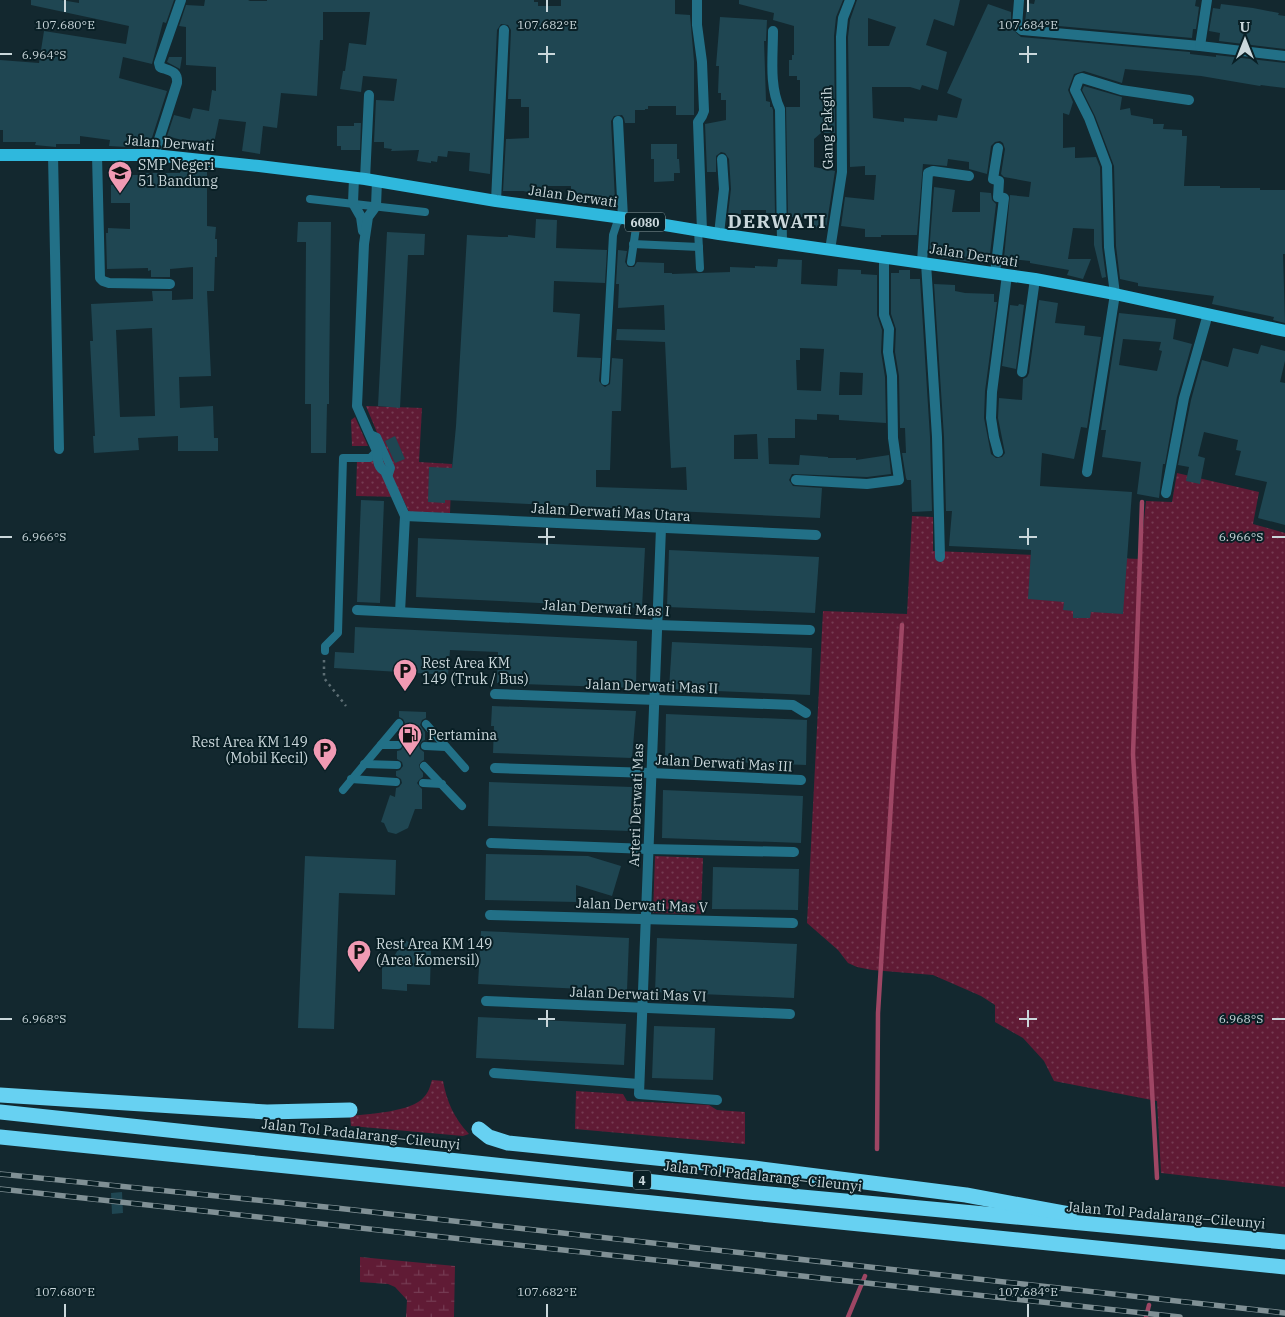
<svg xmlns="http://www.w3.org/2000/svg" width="1285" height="1317" font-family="'IBM Plex Serif',serif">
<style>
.grass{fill:url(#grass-dots)}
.wetland{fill:url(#wetland-marsh)}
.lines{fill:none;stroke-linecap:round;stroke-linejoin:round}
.stream{stroke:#9e4664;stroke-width:4.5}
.building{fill:#1f4652;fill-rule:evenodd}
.path{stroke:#5c6d73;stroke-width:2.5;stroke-dasharray:2.5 4;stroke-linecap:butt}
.service{stroke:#227087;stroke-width:8}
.minor{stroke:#227087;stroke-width:10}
.primary{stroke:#2fb8dd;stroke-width:12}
.motorway{stroke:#67d1f2;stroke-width:15}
.rail-casing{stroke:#809095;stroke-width:5.5}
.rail{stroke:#091f25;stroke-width:4;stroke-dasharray:11;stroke-linecap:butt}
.ticks{fill:none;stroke:#cad7db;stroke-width:2}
.labels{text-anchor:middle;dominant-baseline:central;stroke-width:4;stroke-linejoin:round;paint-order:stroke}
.shield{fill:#091f25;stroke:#90a0a4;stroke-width:1}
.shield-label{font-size:12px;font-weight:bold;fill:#cad7db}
.street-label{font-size:14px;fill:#cad7db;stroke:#091f25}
.poi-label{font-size:14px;fill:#cad7db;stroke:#091f25;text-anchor:start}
.district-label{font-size:19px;font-weight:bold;letter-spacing:1px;fill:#cad7db;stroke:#091f25}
.ticks-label{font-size:12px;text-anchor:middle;fill:#cad7db;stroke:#091f25;stroke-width:4;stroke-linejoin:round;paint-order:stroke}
</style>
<defs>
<pattern id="grass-dots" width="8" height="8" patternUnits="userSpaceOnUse" patternTransform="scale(1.25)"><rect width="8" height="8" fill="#601b35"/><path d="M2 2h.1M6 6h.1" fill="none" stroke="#753b52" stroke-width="1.8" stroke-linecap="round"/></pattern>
<pattern id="wetland-marsh" width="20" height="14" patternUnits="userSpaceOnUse" patternTransform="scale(1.25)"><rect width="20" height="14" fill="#601b35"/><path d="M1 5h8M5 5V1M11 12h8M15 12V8" fill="none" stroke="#753b52"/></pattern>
</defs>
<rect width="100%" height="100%" fill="#13282f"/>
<g class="grass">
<path d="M366 406 422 408 419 462 452 464 450 513 409 512 402 497 356 496 357 459H370L383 447Z"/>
<path d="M355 417 368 446H352L351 420Z"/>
<path d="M1177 473 1259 492 1253 524 1285 533V1187L1161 1173 1157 1101 1054 1081 1044 1061 1023 1038 995 1022V1005L981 996 933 975 872 970 857 967 848 963 838 950 807 923 823 611 907 614 912 516 933 517V551L1140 559 1146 501 1172 502Z"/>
<path d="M655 856 703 858 701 914 653 913Z"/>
<path d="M432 1080 443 1081C447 1102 454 1118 469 1134L463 1136 351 1126 350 1116C368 1114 412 1112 424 1097 429 1092 430 1086 432 1080Z"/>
<path d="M576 1091 623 1094 627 1101 709 1105 717 1110 745 1112V1144L575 1129Z"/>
</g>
<path class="wetland" d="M360 1257 455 1266 454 1317H406L407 1300 395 1287 388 1284 360 1282Z"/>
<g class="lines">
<g class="stream">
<path d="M1142 502 1133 754 1157 1178"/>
<path d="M877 1149 878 1013 902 625"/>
<path d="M848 1317 865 1276"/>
<path d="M1146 1317 1149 1305"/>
</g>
</g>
<g class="building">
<path d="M31 0H61L79 3V0H174L166 23 163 22 152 64 123 57 119 78 167 91 149 147H137L127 144V147L109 146 110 140 80 136V144H56V147L35 145 36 142H3V130H0V60L39 63 44 31 126 44 129 26 31 5Z"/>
<path d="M205 0H248L250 1H267V0H534V2H538V6H561V0H675V14L690 15 694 61V115H676V106H648V109H645V110H635V123H625L624 118 622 115 614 116 611 121 615 200 571 196V186H547L545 195 523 191H503L506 139 529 138V107H521V99H508L511 30 508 25 501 24 497 30 490 174 469 171 470 153 448 151 447 157 438 156 437 162 431 161V163L417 161 419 150 391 151 392 149 384 148V142H374L376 100 394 101 397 79 363 76 361 92 340 89 343 71H345L349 43 366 45 370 12H323V40H320L317 96 281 93 277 128 263 126 260 154 242 151 246 122 219 119 214 143 202 140 201 143 182 139V140L167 136 174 115 190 119 193 108 209 111 212 90 216 91V67L186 65V27L179 26 186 5 204 6Z"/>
<path d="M739 0H843L836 17 834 36 835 133H821L814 139V167L835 171 826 229 810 226 812 217H788L786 107H800V80H797V76H789V60H792V55H794V26L773 20 774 13 739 4Z"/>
<path d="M857 0H960L954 26 934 19 926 45 947 52 938 90 922 85 920 90 910 87H872L873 118 904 122V118L937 121 938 115 957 118 962 99 947 93 988 4 1011 12V28L1021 37 1190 52V54L1216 57V55L1285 63V88L1261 85 1260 86 1201 76 1135 70 1125 69 1122 83 1084 71 1074 74 1068 90 1073 102 1069 115 1063 113V148L1075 147V158L1096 157 1100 167 1102 247 1106 277 1102 278 1094 245V229L1073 228 1068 259H1091L1083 279 1067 275 1069 270 1030 263V261L1004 258 1010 195 1029 197 1031 182 1004 177 1001 174 1005 149 1003 143 1000 141 995 142 991 146 987 174 969 169V162L948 159 947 166 923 164 917 235H881V237H865V229L841 226 845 197 874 200 876 175H865V166L850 167 848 37 850 20ZM868 18 896 27 889 46H868Z"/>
<path d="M1035 0H1196L1195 6 1199 7 1196 29H1193L1192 38 1025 23 1027 3 1034 4Z"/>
<path d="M1221 4 1253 8 1279 13 1278 15 1285 16V49L1219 41 1220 33 1209 31 1213 8 1220 9Z"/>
<path d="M720 17 767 20 766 41H764L766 101 770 102V107H772L773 110 775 213H766V210H741V214H728L731 189 729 159 725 153 721 152 716 156V172H707L705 124 726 120V100H721V93H718L719 66H716Z"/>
<path d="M169 57H182L180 69 167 62Z"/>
<path d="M1084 86 1122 97 1120 110 1130 108 1131 115 1153 119V124H1164L1163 129 1182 130V136H1187L1184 186H1220V188H1260V190H1285V254H1283L1285 323 1273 320 1274 317 1212 304 1214 296 1138 286V283L1120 279 1116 246 1114 166 1095 116 1082 90Z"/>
<path d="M354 123H361L360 150H341V146H337V126H354Z"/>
<path d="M651 144H677V159H679L680 173H674V181L654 182V159H651Z"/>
<path d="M180 169 207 172V226L216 227 215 239H217V257H215L214 291H207L211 376 179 377 180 408 213 406 214 438H218V451H178V436L138 438 139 450 94 453 93 436H95L90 341H93L91 304 153 301 152 291H172V300L193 299V267L170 269V277H151V270L148 271V268L107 269 106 233H108V228L130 229V203H111V185H116V176H129V175H142V173H180ZM152 328 155 416 120 417 116 330Z"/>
<path d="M934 187 955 190 952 212H980V192L991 193 992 200 996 204 990 254 972 250 970 262 940 257V255L929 254Z"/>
<path d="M536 219 557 220 556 248 607 250 605 283 554 281 553 312 580 314 577 357 601 358 599 381 602 385 605 387 610 384 612 358 623 359 621 411H612L610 470H596V487L687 490 686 467 671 468 665 342 616 340 617 329 665 330 664 305 618 308 619 284H616L618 250 627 251 625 262 628 267H634L637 262 664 263V273H672V274L730 272V267L755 268V266L777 267 778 259 802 260 801 284 837 286 838 269 861 270V274L877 275V315L882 330 881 352 885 377 886 423 839 420V415L817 414V420L795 419V438H768L769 464 799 465 800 455 828 457V458H856V460L889 455 891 474 867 477 792 474 789 480 793 486 822 488 820 518 466 501 445 500V503L428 502 429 467 452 468 456 426 467 235 501 237H508V235L535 238ZM800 348 824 349 821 391 797 390 796 360H800ZM840 372 863 373 862 395H839ZM757 434 758 459H734V435Z"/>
<path d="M298 222H331L329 384V404H327L326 453H311V404H305L306 242H297Z"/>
<path d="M387 232 425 234 424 255H408L400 408 378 406Z"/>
<path d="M899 270H910V279H920L930 437 932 511 912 512 911 480H907L906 478 902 453H906L905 428H900L899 376 895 352 896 329 891 314V273H899Z"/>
<path d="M934 284 955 285V291L965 293 994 294V302H997L985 391 984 418 991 454 996 458 1002 457 1005 453 998 418 999 398 1022 400 1023 379 1027 377 1029 373 1039 300 1058 303 1055 323 1085 326 1084 335 1101 337 1087 428 1081 427 1074 459 1042 453 1040 486 1132 492 1123 614 1091 612 1090 618H1073V611L1063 610 1064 602 1028 599 1031 550 949 546 952 511H946L944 437Z"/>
<path d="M1019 304 1024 305 1016 369 1002 366 1010 305 1018 306Z"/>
<path d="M1119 313 1176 319 1173 339 1192 344 1177 397 1165 464H1163L1159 498 1137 494 1141 462 1102 457 1106 430H1101ZM1123 339 1161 342 1159 350 1162 351 1157 371 1119 365Z"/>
<path d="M1261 345 1285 351V361L1280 382 1285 383V525L1258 518 1267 482 1235 475 1241 451 1236 450 1238 440 1204 432 1198 456 1205 458 1200 484 1186 481 1189 467 1178 465 1191 400 1202 360 1228 367 1233 348 1258 354Z"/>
<path d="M395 436 405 459 395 463 385 441Z"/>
<path d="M361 500 384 501 380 603 357 602Z"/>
<path d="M418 538 645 548 642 608 416 597Z"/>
<path d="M669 550 819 557 815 613 667 607Z"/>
<path d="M355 627 637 641 636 688 497 683 498 652 450 650 448 675 334 668 335 652 354 653Z"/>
<path d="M672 642 812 648 810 695 669 689Z"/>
<path d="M492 706 636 711 632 758 493 753 494 726H491Z"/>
<path d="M399 711 426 712V718L422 720 420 725 425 732V740L422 741 419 745 420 749 424 752V760L421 762 419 765 420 769 423 773V777L419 780 417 783 420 787 422 789V809H415L408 828 396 834 388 832 384 823 381 822 390 795 395 797 396 788 399 787 402 783 401 779 396 776V771L400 770 403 766 402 762 397 759V751L401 750 404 745 403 742 398 739V733L405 723 403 719 399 717Z"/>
<path d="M666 714 807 720 806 765 665 759Z"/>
<path d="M489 782 632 787 630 831 488 826Z"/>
<path d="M663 790 803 796 801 843 662 838Z"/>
<path d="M486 854 588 856 621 866 612 896 576 885V902L485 900Z"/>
<path d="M305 856 396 860 395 895 339 893 334 1029 298 1028Z"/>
<path d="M713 867 799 869 798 910 712 909Z"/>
<path d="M481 931 629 938 627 991 478 984Z"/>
<path d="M657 938 797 944 794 998 655 992Z"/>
<path d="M404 940 431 951 430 985 407 984V991L382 989V957L393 958Z"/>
<path d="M478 1017 626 1024 624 1065 476 1058Z"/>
<path d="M654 1026 715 1028 713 1080 652 1078Z"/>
<path d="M122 1192 123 1213 112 1214 111 1193Z"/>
</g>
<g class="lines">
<path class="path" d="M324 660V678L346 706"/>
<g class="service">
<path d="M310 199 425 212"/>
<path d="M698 230 700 268"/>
<path d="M633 244 699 247"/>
<path d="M631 262 637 221"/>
<path d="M605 381 613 235 617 223 623 218"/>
<path d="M370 434 377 437 391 468 388 477"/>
<path d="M325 651V646L338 633 343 458H370L377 451"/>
<path d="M426 724 465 768"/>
<path d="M381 745H398"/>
<path d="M425 746 446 747"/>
<path d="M364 764 397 765"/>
<path d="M424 766 462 806"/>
<path d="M351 779 396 782"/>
<path d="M423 783 442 784"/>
<path d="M343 790 399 723"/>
</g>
<g class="minor">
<path d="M697 0V25L702 62 704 111 702 116 698 122 702 231"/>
<path d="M1019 0 1017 26 1022 30 1200 46 1285 56"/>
<path d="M773 31C773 56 769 86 780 109L782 243"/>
<path d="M1200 46 1207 0"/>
<path d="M618 121 623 218"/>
<path d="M53 155 59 449"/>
<path d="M97 155 100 278 103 281 109 283 170 284"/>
<path d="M154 155 177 83C178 71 170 71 160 67L159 63 181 0"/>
<path d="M354 178 353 203 361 217 363 231"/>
<path d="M365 179 369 95"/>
<path d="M377 181 376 206 368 217 364 244 357 406 377 451C378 459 377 467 385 471L405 516 400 612"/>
<path d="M496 201 504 30"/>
<path d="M719 234 724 189 722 159"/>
<path d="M830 250 842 172 841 37 843 18 850 0"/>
<path d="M922 262 928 173 933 171 969 176"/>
<path d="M926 263 937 437 940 557"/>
<path d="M995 273 1004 198 998 197 999 181 993 179 998 148"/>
<path d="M1022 372 1035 279"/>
<path d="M998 452 994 437 991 418 992 392 1007 275"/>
<path d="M1087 472 1115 294 1109 247 1107 166 1089 118 1075 90 1079 79 1082 78 1121 90 1189 100"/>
<path d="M796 480 867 484 899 480 893 438 892 376 888 352 889 329 884 315V258"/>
<path d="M1166 493 1184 398 1208 314"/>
<path d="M405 516 816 535"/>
<path d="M661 528 639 1094 717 1100"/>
<path d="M357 610 657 625 810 630"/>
<path d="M495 694 793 705 806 713"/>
<path d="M495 768 651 773 801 780"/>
<path d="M491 843 648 849 794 852"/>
<path d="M490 915 793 923"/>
<path d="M486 1001 790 1014"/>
<path d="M494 1073 639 1084"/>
</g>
<path class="primary" d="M0 155H154L259 166 365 179 496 201 623 218 719 234 1035 279 1115 294 1285 331"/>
<g class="motorway">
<path d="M0 1095 267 1112 350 1110"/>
<path d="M0 1112 748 1192 1285 1242"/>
<path d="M479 1129 489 1137 508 1143 754 1168 966 1195 1069 1214"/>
<path d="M0 1137 1285 1267"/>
</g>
<defs>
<g id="rail">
<path d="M0 1174 336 1208 1285 1313"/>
<path d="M0 1189 1180 1317"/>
</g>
</defs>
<use href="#rail" class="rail-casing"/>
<use href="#rail" class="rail"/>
</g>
<path class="ticks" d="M65 0V12M547 0V12M1028 0V12M547 46V63M1028 46V63M0 54H12M538 54H555M1019 54H1037M547 528V545M1028 528V545M0 537H12M538 537H555M1019 537H1037M1272 537H1285M547 1010V1027M1028 1010V1027M0 1019H12M538 1019H555M1019 1019H1037M1272 1019H1285M65 1304V1317M547 1304V1317M1028 1304V1317"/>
<defs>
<symbol id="school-pin" viewBox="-11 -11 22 30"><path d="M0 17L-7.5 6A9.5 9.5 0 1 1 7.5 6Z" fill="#f19ab3" stroke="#091f25"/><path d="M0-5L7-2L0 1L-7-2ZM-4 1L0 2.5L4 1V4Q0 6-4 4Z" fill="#111"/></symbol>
<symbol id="parking-pin" viewBox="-11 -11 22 30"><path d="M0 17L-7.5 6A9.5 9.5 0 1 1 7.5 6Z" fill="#f19ab3" stroke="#091f25"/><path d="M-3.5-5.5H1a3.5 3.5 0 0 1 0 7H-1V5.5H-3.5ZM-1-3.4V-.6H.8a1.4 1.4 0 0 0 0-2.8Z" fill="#111"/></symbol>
<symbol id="fuel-pin" viewBox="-11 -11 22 30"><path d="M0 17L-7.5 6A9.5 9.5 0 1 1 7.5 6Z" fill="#f19ab3" stroke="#091f25"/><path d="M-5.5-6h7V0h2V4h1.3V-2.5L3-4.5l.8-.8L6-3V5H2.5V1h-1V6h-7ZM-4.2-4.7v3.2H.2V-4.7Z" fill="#111"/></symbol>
</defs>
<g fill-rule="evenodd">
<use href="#school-pin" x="106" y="159" width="28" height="38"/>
<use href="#parking-pin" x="391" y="657" width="28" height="38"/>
<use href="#fuel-pin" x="396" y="721" width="28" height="38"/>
<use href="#parking-pin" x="311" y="736" width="28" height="38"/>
<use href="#parking-pin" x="345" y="938" width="28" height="38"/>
</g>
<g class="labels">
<g class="shield">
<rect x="625" y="212.5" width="40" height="19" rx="4"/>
<rect x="633" y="1170.5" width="18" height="19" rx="4"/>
</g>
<g class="shield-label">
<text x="645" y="222">6080</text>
<text x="642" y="1180">4</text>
</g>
<g class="street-label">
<text transform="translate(827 128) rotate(-91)">Gang Pakgih</text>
<text transform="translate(170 143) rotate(4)">Jalan Derwati</text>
<text transform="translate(573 196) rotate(8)">Jalan Derwati</text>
<text transform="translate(974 255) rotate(9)">Jalan Derwati</text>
<text transform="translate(611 512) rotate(3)">Jalan Derwati Mas Utara</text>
<text transform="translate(606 608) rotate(3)">Jalan Derwati Mas I</text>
<text transform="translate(652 686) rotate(2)">Jalan Derwati Mas II</text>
<text transform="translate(724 763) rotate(3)">Jalan Derwati Mas III</text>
<text transform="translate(636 805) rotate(-88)">Arteri Derwati Mas</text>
<text transform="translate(642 905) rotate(2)">Jalan Derwati Mas V</text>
<text transform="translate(638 994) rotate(2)">Jalan Derwati Mas VI</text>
<text transform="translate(361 1134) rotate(6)">Jalan Tol Padalarang–Cileunyi</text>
<text transform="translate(763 1176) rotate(6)">Jalan Tol Padalarang–Cileunyi</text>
<text transform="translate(1166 1215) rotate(5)">Jalan Tol Padalarang–Cileunyi</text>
</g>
<g class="poi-label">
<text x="138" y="165">SMP Negeri<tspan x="138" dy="16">51 Bandung</tspan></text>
<text x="422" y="663">Rest Area KM<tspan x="422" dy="16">149 (Truk / Bus)</tspan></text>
<text x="428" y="735">Pertamina</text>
<text x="308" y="742" text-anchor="end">Rest Area KM 149<tspan x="308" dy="16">(Mobil Kecil)</tspan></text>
<text x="376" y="944">Rest Area KM 149<tspan x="376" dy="16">(Area Komersil)</tspan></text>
</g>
<g class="district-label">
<text x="777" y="221">DERWATI</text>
</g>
</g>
<g class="ticks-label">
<text x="65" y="29">107.680°E</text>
<text x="547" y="29">107.682°E</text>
<text x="1028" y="29">107.684°E</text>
<text x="44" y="59">6.964°S</text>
<text x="44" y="541">6.966°S</text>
<text x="1241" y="541">6.966°S</text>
<text x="44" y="1023">6.968°S</text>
<text x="1241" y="1023">6.968°S</text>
<text x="65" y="1296">107.680°E</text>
<text x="547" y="1296">107.682°E</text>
<text x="1028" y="1296">107.684°E</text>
</g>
<g transform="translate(1245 40)" stroke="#091f25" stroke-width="4" paint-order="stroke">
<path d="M0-4L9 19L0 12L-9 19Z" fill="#cad7db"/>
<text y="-8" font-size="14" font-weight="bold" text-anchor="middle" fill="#cad7db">U</text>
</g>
</svg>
